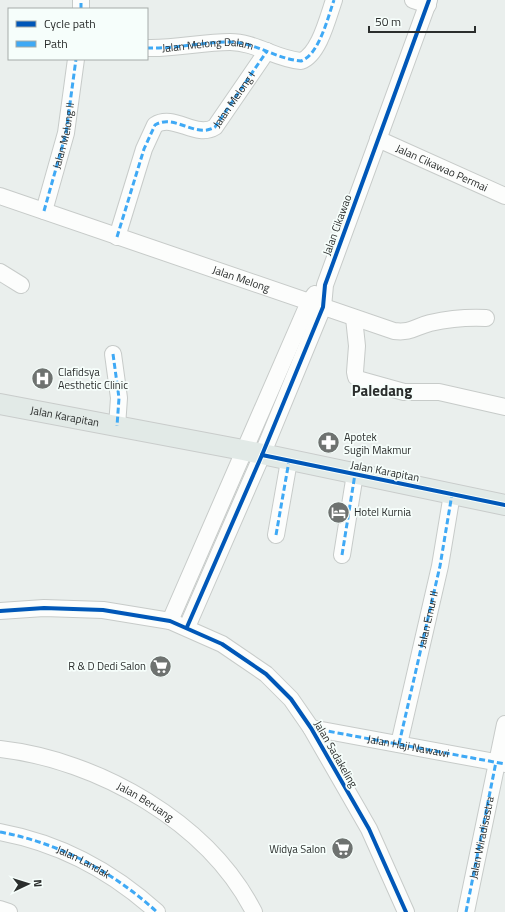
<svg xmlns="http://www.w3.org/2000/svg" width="505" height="912" font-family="'Titillium Web',sans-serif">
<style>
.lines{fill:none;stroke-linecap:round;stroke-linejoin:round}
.minor-casing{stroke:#c7cbc9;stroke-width:18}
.major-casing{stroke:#c9cccb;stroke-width:22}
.minor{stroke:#fcfdfc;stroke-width:16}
.major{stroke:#e2eae7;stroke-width:20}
.quiet{stroke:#3fa9f5;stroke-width:3;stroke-dasharray:6 3;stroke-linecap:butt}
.cycleway-casing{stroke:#f6fefb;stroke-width:6}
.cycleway{stroke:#0057b8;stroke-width:4}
.labels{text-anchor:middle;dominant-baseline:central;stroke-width:3.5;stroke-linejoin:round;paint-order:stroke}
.street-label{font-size:11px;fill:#2b2e2d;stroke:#f6fefb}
.poi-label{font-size:11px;fill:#2b2e2d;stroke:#f6fefb;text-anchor:start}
.district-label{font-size:15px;font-weight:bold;fill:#2b2e2d;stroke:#f6fefb}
</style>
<rect width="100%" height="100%" fill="#eaefed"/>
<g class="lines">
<defs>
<g id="minor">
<path d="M413 0 428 5"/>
<path d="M81 9V0"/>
<path d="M147 48C175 49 202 42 230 42 255 42 276 59 301 61 319 55 328 17 334 0"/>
<path id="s1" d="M378 139 505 196"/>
<path id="s2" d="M0 196 394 331C412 333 414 327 430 323 448 319 467 317 486 318"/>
<path d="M44 211 66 133 76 59"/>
<path id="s3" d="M117 237 144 149 155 125C174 113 196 139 215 127L267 51"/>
<path d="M0 272 21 285"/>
<path d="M354 318 357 346 355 372 356 377 361 380 404 392H439L505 407"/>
<path d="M113 354 119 398 117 426"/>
<path d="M276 535 289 461"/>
<path d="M342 555 355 474"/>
<path d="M0 611 44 608 103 610 170 621 222 644 266 674 291 699 311 728 369 829 406 912"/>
<path d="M170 621 309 302 315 294"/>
<path d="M187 627 262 455 323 307 325 285 429 0"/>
<path id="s4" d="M311 728 505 764"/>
<path id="s5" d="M399 744 440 566 452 494"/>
<path id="s6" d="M0 749C98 760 208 822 254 912"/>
<path id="s7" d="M0 832C59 843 112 871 157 912"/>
<path d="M0 909 9 912"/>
<path id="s8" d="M466 912 505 724"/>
</g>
<g id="major">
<path id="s9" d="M0 404 243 450 505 505"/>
</g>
</defs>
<use href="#minor" class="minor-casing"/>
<use href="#major" class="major-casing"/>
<use href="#minor" class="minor"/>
<use href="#major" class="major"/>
<g class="quiet">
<path d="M81 9V0"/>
<path id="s10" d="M147 48C175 49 202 42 230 42 255 42 276 59 301 61 319 55 328 17 334 0"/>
<path id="s11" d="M44 211 66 133 76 59"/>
<path d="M117 237 144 149 155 125C174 113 196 139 215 127L267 51"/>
<path d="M113 354 119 398 117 426"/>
<path d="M276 535 289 461"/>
<path d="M342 555 355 474"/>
<path d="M311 728 505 764"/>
<path d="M399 744 440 566 452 494"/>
<path d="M0 832C59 843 112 871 157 912"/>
<path d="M466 912 496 762"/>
</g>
<defs>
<g id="cycleway">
<path d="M262 455 505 505"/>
<path d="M0 611 44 608 103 610 170 621 222 644 266 674 291 699 311 728 369 829 406 912"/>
<path d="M187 627 262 455 323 307 325 285 429 0"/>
</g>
</defs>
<use href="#cycleway" class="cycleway-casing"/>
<use href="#cycleway" class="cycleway"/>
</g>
<defs>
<symbol id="hospital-disc" viewBox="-11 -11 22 22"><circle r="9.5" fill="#6e7270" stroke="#f6fefb"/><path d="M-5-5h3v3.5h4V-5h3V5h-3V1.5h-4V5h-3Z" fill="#fff"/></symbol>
<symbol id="pharmacy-disc" viewBox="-11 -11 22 22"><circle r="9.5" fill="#6e7270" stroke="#f6fefb"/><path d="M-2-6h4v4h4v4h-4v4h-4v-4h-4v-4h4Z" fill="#fff"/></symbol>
<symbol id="hotel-disc" viewBox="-11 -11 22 22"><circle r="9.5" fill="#6e7270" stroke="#f6fefb"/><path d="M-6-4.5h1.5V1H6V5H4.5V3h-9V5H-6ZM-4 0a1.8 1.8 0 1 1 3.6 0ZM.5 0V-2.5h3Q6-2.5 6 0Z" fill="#fff"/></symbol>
<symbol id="supermarket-disc" viewBox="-11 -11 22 22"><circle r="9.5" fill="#6e7270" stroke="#f6fefb"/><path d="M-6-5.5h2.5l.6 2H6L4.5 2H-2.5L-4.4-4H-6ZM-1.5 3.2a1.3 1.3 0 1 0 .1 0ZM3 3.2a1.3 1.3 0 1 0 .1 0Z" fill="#fff"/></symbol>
</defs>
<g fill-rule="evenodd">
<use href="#hospital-disc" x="30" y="366" width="25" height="25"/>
<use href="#pharmacy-disc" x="316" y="430" width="25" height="25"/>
<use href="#hotel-disc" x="326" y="500" width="25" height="25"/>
<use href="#supermarket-disc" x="148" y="654" width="25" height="25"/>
<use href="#supermarket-disc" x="330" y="836" width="25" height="25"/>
</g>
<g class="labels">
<g class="street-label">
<text stroke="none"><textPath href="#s10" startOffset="61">Jalan Melong Dalam</textPath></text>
<text stroke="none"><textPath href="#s3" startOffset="214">Jalan Melong I</textPath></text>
<text stroke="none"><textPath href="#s11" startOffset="78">Jalan Melong II</textPath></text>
<text stroke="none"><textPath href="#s1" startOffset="70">Jalan Cikawao Permai</textPath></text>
<text transform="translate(337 225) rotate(-70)">Jalan Cikawao</text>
<text stroke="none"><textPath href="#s2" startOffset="255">Jalan Melong</textPath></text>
<text stroke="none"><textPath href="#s9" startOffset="66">Jalan Karapitan</textPath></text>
<text transform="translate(385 471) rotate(11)">Jalan Karapitan</text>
<text stroke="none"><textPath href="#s5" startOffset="128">Jalan Emur II</textPath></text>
<text stroke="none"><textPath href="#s4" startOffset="99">Jalan Haji Nawawi</textPath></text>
<text transform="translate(336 754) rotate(60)">Jalan Sadakeling</text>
<text stroke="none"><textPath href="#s6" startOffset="156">Jalan Beruang</textPath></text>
<text stroke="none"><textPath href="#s8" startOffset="76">Jalan Wiradisastra</textPath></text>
<text stroke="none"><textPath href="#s7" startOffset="89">Jalan Landak</textPath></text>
</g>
<g class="poi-label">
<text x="58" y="372">Clafidsya<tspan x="58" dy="13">Aesthetic Clinic</tspan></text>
<text x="344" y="437">Apotek<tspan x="344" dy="13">Sugih Makmur</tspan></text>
<text x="354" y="512">Hotel Kurnia</text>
<text x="146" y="666" text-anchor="end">R &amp; D Dedi Salon</text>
<text x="326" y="849" text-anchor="end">Widya Salon</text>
</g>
<g class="district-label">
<text x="382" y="390">Paledang</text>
</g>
</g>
<rect x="8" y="8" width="140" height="52" fill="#f6fefb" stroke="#a5aba9"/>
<rect x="16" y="21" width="20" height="6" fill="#0057b8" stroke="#a5aba9"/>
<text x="44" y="28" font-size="12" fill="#2b2e2d">Cycle path</text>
<rect x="16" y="41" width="20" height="6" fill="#3fa9f5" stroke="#a5aba9"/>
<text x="44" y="48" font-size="12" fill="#2b2e2d">Path</text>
<g transform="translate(28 884) rotate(86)" stroke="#f6fefb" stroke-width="3" paint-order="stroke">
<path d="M0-3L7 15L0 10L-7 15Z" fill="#2b2e2d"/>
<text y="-6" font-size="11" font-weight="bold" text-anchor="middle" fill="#2b2e2d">N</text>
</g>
<path d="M369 26v6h106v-6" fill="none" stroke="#2b2e2d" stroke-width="2"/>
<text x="375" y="26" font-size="12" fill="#2b2e2d" stroke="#f6fefb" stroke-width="3" paint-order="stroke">50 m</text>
</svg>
